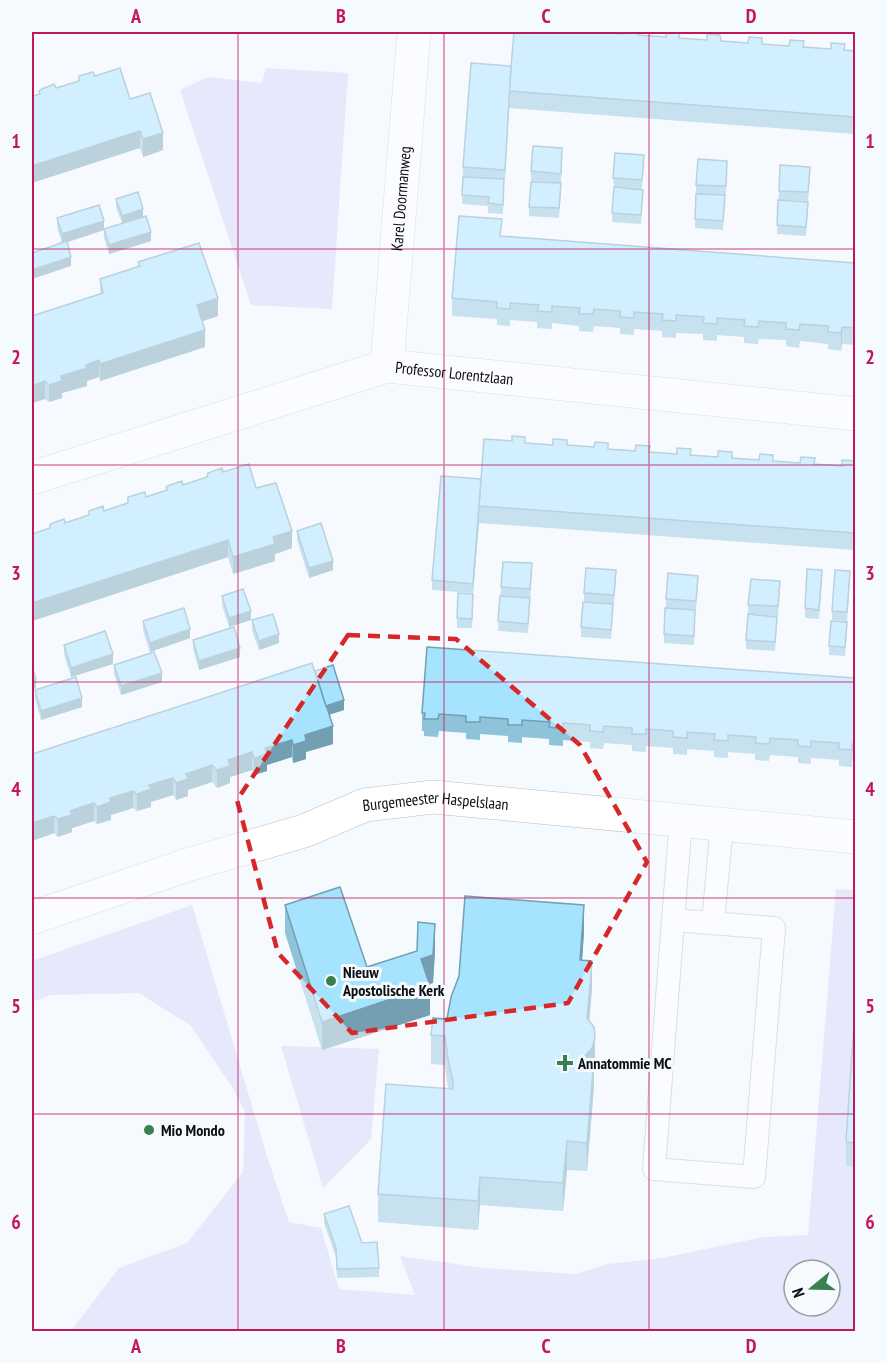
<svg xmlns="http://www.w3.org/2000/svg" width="887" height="1363" viewBox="0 0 887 1363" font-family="'PT Sans Narrow',sans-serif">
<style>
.green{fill:#d2d3f8;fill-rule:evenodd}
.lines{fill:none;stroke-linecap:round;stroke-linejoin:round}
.service-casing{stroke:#b9bfc4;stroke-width:24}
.minor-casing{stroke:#b9bfc4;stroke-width:34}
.service{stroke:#fff;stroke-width:22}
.minor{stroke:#fff;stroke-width:33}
.wall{fill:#8fc3da}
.shaded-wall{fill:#749fb2}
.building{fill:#a6e3fe;stroke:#749fb2;stroke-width:1.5}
.marked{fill:none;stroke:#d62828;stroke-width:4.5;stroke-dasharray:12 8;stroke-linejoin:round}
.grid{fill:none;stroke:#c2185b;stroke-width:1.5;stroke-opacity:0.55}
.poi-dot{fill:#36814f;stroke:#f5faff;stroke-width:2}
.labels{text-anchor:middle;stroke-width:6;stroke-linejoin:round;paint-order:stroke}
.street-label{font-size:16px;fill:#0c0e10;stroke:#f5faff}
.poi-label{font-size:16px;font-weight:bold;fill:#0c0e10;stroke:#f5faff;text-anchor:start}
.neatline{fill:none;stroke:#c2185b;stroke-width:2}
.grid-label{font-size:20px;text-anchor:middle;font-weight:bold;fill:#c2185b}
</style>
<rect width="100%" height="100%" fill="#f5faff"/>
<!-- green -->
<g class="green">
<path d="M266,68l82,5 -16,236 -81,-4 -71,-215 28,-13 54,6z"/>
<path d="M836,889l19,1v441h-784l48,-63 68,-25 56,-71 2,-60 -13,-25 -41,-61 -52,-33 -88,2 -19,7v-41l160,-56 75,251 22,66 32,6 18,61 76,6 -15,-39 84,12 91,6 33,-10 54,-6 102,-21 44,-2zM794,1270h36v36h-36z"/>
<path d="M281,1046l98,3 -8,90 -48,49z"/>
</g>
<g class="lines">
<defs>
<g id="service">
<path d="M673,920l101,8 -20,249 -100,-8z"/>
<path d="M673,920l8,-100"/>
<path d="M713,923l9,-99"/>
</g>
<g id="minor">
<path id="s1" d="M387,366l27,-334"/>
<path id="s2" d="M32,478l355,-112 469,48"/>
<path id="s3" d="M32,918l155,-53 117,-34 61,-26 68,-8 423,40"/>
</g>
</defs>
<!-- service casing -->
<use href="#service" class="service-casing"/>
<!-- minor casing -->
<use href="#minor" class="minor-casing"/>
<!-- service -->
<use href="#service" class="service"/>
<!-- minor -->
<use href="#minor" class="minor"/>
</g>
<!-- wall -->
<g class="wall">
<path d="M639,32v3l216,16v83l-346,-26v-2l-4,73 -41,-2 40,2 -1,35 -15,-1v-7l-26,-2 1,-37 48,-101 113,-32z"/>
<path d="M95,76l35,23 33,51 -20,7 -3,-9 -101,-54v-3l17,-3z"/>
<path d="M562,158l-1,25 -30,-2v-10z"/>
<path d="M727,161l-1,34h-12l11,10 -2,25 -28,-2 1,-43z"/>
<path d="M644,164l-2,25 -26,-1 27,11 -2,25 -29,-2 2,-35 -1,-9z"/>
<path d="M810,176l-2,25 -23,-1 23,11 -2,25 -29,-2 2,-43z"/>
<path d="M561,193l-2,25 -30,-2v-9z"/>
<path d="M116,199l27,17 8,25 -42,13 -5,-16v-8l-37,12 4,24 -9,-23 -5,-16v-9l47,11 18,-6 -6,-15z"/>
<path d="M502,236l353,27v82l-13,-1 -1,7 -13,-2v-5l-28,-3 -1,7 -13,-2v-6l-27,-1 -1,5 -14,-1v-6l-27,-2v6l-14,-1v-6l-27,-1v5l-14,-1v-6l-28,-2v6l-14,-1v-6l-26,-2 -1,6 -14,-1v-5l-27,-3v6l-15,-1v-6l-27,-2v6l-13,-1v-6l-45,-3v-18z"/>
<path d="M138,262l80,54 -16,5 3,26 -105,34 -1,-4 -12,4v5l-25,7v5l-13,4 -4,-3 -13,4 68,-109v-15l38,-12z"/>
<path d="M525,443l317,23 13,-5v89l-376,-27 -6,70 -41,-3v-10l49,-101z"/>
<path d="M223,472l33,16 36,60 -17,6v7l-42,13 -5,-17 -196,64v-87l134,-44v-3l17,-2z"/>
<path d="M297,531l36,39 -24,8 -12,-38z"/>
<path d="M532,573l-4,60 -30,-2 3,-44z"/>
<path d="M616,579l-2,25 -30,-2v-9z"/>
<path d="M822,580l-3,39 -14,-1v-10z"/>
<path d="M850,580l-3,41 -15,-1v-9z"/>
<path d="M698,585l-2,25 -30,-2v-9z"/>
<path d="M780,591l-2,25 -30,-2v-9z"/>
<path d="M222,596l29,24 -22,7 -7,-22z"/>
<path d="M473,603l-1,25h-15v-10z"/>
<path d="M613,613l-2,26 -30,-2v-10z"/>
<path d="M695,619l-1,26 -30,-2v-9z"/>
<path d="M252,620l27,23 -20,7 -7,-20z"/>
<path d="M143,621l47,17 -40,14 -7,-22z"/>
<path d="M777,626l-2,25 -29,-2v-9z"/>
<path d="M847,631l-2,25 -16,-1v-9z"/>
<path d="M193,640l47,17 -41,13 -6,-21z"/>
<path d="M64,645l49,19 -42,13 -7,-23z"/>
<path d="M114,665l48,17 -41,13 -7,-21z"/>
<path d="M315,671l29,39 -15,5 4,29 -27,8v7l-13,4 -1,-6 -25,8v6l-13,4 -2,-5 -22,7v6l-13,5 -5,-6 -24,8v6l-12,4 -3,-5 -22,7v5l-14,4 -4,-3 -22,7v5l-14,4 -3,-3 -22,7v4l-14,5 -4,-4 -22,8v4v-91z"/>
<path d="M855,678v84l-3,-1v6l-13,-1v-6l-28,-2v6l-13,-1v-6l-28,-2 -1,6 -14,-1v-6l-27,-2v6l-14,-1v-6l-27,-2v6l-14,-1v-6l-27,-2v6l-14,-1v-6l-28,-2 -1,6 -13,-1v-6l-27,-2v6l-14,-1v-6l-27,-2v6l-14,-1v-6l-28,-2v6l-14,-1v-6l-27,-2 -1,6 -14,-1v-5h-2v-18z"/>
<path d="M35,690l47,17 -41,13 -6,-21z"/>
<path d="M285,905l82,62 68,-15 -2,31 -4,1 1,31 -108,35 -37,-117z"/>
<path d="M584,933l-2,27 10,29 -3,32 6,45 -1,5v15l-7,85 -20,-1 -4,41 -83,-6 -2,25 -100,-8v-28l70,-105 -3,-24 -14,-1v-29l16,-16z"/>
<path d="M855,1009v158l-9,-1v-24z"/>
<path d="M324,1214l38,29 17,25v9l-42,1 -1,-21 -12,-34z"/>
</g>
<!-- shaded-wall -->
<g class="shaded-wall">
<path d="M509,97v9l-4,73v-9z"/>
<path d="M140,131v17l-108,35v-17z"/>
<path d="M163,133v17l-20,7v-18z"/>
<path d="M143,209v9l-21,7v-9z"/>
<path d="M104,221v9l-42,14v-10z"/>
<path d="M151,232v9l-42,13v-9z"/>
<path d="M71,257v9l-39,13v-9z"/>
<path d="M218,298v18l-21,7v-18z"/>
<path d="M842,327v17l-1,7v-18z"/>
<path d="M205,330v17l-105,34v-17z"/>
<path d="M99,360v17l-12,4v5l-25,7v5l-13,4v-17l12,-9 25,-11z"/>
<path d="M45,381v18l-13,4v-17z"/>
<path d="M479,517v6l-6,70v-9z"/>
<path d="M292,531v17l-17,6v7l-42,13v-17l40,-20z"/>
<path d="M228,540v17l-196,64v-18z"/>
<path d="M333,561v9l-24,8v-10z"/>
<path d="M251,611v9l-22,7v-9z"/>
<path d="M190,629v9l-40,14v-9z"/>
<path d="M279,634v9l-20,7v-9z"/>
<path d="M240,648v9l-41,13v-9z"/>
<path d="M113,654v10l-42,13v-9z"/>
<path d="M162,673v9l-41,13v-9z"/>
<path d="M36,679v9l-4,2v-10z"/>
<path d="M82,698v9l-41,13v-9z"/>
<path d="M344,700v10l-20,6v-9z"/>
<path d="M333,726v18l-27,8v7l-13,4v-18l12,-10z"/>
<path d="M292,740v17l-25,8v6l-13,4v-17l11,-10z"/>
<path d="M252,752v18l-22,7v6l-13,5v-18l11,-10z"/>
<path d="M212,765v17l-24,8v6l-12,4v-17l10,-9z"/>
<path d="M173,778v17l-22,7v5l-14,4v-17l12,-9z"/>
<path d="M133,791v17l-22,7v5l-14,4v-17l13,-9z"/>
<path d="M94,803v18l-22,7v4l-14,5v-18l12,-8z"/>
<path d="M54,816v17l-22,8v4v-22z"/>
<path d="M584,905v28l-4,55v-28z"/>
<path d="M435,924v28l-2,31 -12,4v-28z"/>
<path d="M592,961v28l-5,58v-29z"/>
<path d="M430,986v29l-108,35v-28z"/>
<path d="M595,1038v28l-1,5v15l-7,85 -3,-114z"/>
<path d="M567,1141v29l-4,41v-28z"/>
<path d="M480,1177v28l-2,25v-29z"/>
</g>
<!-- building -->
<g class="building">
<path d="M514,32h83l27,2v-2h14v3l28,2v-5h14l-1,6 28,2v-6l13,1 1,6 27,2 1,-6 13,1v6l27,2 1,-6 14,1 -1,6 28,2v-6l14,1 -1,6 11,1v66l-346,-26z"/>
<path d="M471,63l40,3 -6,104 -42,-3z"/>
<path d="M120,68l10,31 20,-6 13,40 -20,6 -3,-8 -108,35v-70l8,-2 -1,-3 3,-2 12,-5 2,4 23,-7v-5l14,-4 2,4z"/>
<path d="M533,146l29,2 -1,26 -30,-3z"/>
<path d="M615,153l29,2 -2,25 -29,-2z"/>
<path d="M698,159l29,2 -1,25 -30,-1z"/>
<path d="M780,165l30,2 -2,25 -29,-1z"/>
<path d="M463,177l41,2 -1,26 -15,-2 1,-6 -27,-2z"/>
<path d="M531,182l30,1 -2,25 -30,-1z"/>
<path d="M614,187l29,3 -2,25 -29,-2z"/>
<path d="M138,192l5,17 -21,7 -6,-17z"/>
<path d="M696,194l29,1 -2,26 -28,-2z"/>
<path d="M778,200l30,2 -2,25 -29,-2z"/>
<path d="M99,205l5,16 -42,13 -5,-16z"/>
<path d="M146,216l5,16 -42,13 -5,-16z"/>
<path d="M459,216l43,3 -2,17 355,27v65l-13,-1 -1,6 -13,-1v-6l-28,-2 -1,6 -13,-1v-6l-27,-2 -1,6 -14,-1 1,-6 -28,-2v6l-14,-1 1,-6 -28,-2v6l-14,-1 1,-6 -29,-2v6l-14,-1v-6l-26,-2 -1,5h-14l1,-6 -28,-2v6l-15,-1 2,-6 -29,-2v6l-13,-1v-6l-45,-4z"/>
<path d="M67,241l4,16 -39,13v-17z"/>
<path d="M199,243l19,55 -21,7 8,25 -105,34 -1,-4 -13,5 1,3 -26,8 1,5 -13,4 -4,-4 -13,5v-70l71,-23 -3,-14 40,-13 -2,-4z"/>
<path d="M512,436l13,1v6l28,2v-6l14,1v5l27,2 1,-5 13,1v6l27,2 1,-6 14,1 -1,6 28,2v-6l14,1 -1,6 28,2v-6l14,1v6l27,2 1,-6 13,1v6l27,2 1,-6 14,1 -1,6 28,2v-6l13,1v72l-376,-27 5,-67 28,2z"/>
<path d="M249,464l7,24 20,-5 16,48 -19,6 2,7 -42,13 -5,-17 -196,63v-69l18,-6v-4l14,-5 1,4 24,-8v-4l14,-5 1,5 24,-8v-6l17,-5 1,5 21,-7 -1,-3 4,-2 12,-4 1,4 24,-8 1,-4 14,-5 1,4z"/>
<path d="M441,476l40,3 -8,105 -41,-4z"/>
<path d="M321,523l12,38 -24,7 -12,-37z"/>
<path d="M503,562l29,1 -2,26 -29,-2z"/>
<path d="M586,568l30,2 -2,25 -30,-2z"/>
<path d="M807,569l15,1 -3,40 -14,-2z"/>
<path d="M835,570l15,1 -3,41 -15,-1z"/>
<path d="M668,573l30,3 -2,25 -30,-2z"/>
<path d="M751,579l29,2 -2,25 -30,-1z"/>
<path d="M243,589l8,22 -22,7 -7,-22z"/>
<path d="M458,593l15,1 -1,25 -15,-1z"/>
<path d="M500,596l30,2 -2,26 -30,-3z"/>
<path d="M583,602l30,2 -2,26 -30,-3z"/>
<path d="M184,608l6,21 -40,14 -7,-22z"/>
<path d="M665,608l30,2 -1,26 -30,-2z"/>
<path d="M273,614l6,20 -20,7 -7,-21z"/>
<path d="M748,614l29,3 -2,25 -29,-2z"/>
<path d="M831,621l16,1 -2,25 -16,-1z"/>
<path d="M234,627l6,21 -41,13 -6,-21z"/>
<path d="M105,631l8,23 -42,14 -7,-23z"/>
<path d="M427,647l428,31v66h-3v6l-13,-1v-6l-28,-2v6l-13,-1v-6l-28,-2 -1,6 -14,-1 1,-6 -28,-2v6l-14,-1 1,-6 -28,-2v6l-14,-1v-6l-27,-2v5h-14v-6l-28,-2 -1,6 -13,-1v-6l-27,-2v6l-14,-2 1,-5 -28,-2v5h-14v-6l-28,-2v5h-14v-6l-27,-2 -1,5h-14l1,-6h-3z"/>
<path d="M154,652l8,21 -41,13 -7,-21z"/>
<path d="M312,663l21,63 -28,9 1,6 -13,4 -1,-5 -27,8 2,6 -13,4 -2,-6 -24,8 2,6 -13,4 -5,-5 -26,9 2,5 -12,4 -3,-5 -24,7 2,4 -14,5 -4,-3 -23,7 1,4 -14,5 -3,-4 -24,8 2,4 -14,4 -4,-3 -22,7v-69z"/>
<path d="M333,665l11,35 -18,6 -11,-35z"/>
<path d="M32,666l4,13 -4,1z"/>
<path d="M76,677l6,21 -41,13 -6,-21z"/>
<path d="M340,887l27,80 50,-16 1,-29 17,2 -2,31 -12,4 9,27 -108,36 -37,-117z"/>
<path d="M465,896l119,9 -4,55 12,1 -5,57 7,9 1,11 -3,10 -8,9 10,1 -7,85 -20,-2 -4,42 -83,-6 -2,24 -100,-7 8,-110 67,5v-8l-5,-22 -3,-23 -14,-1 2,-17 14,1 4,-22 8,-21z"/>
<path d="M855,1009v134l-9,-1z"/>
<path d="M349,1206l13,37 15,-1 2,26 -42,1 -1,-21 -12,-34z"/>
</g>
<!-- marked area -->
<path d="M0 0H887V1363H0ZM348,635l108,4 124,106 67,117 -79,141 -216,30 -74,-80 -41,-153z" fill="#f5faff" fill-opacity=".55" fill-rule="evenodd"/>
<path class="marked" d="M348,635l108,4 124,106 67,117 -79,141 -216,30 -74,-80 -41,-153z"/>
<!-- grid -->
<path class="grid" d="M238,32v1300M444,32v1300M649,32v1300M32,249h824M32,465h824M32,682h824M32,898h824M32,1114h824"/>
<!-- markers -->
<g class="poi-dot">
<circle cx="331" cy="981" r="6"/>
<path d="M562 1054h6v6h6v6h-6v6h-6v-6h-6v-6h6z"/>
<circle cx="149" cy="1130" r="6"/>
</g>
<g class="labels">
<!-- street labels -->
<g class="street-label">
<text dy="6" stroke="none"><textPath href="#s1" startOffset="168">Karel Doormanweg</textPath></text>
<text dy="6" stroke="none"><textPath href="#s2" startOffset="440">Professor Lorentzlaan</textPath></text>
<text dy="6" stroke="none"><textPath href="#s3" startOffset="423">Burgemeester Haspelslaan</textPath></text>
</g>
<!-- poi labels -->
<g class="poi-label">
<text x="343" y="978">Nieuw<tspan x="343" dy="18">Apostolische Kerk</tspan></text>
<text x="578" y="1069">Annatommie MC</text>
<text x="161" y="1136">Mio Mondo</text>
</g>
</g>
<!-- border -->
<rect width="887" height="1363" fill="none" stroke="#f5faff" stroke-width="66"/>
<!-- north arrow -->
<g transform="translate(812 1288) rotate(251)"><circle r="28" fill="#f5faff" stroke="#989c9f" stroke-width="1.5"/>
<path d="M0-4.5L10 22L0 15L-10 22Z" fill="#36814f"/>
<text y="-9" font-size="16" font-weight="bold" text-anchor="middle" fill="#0c0e10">N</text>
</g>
<rect x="33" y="33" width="821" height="1297" class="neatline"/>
<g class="grid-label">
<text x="136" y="23">A</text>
<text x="341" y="23">B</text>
<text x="546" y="23">C</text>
<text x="751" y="23">D</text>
<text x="16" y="148">1</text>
<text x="870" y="148">1</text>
<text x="16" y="364">2</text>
<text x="870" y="364">2</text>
<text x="16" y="580">3</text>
<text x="870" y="580">3</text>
<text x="16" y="796">4</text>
<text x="870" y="796">4</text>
<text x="16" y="1013">5</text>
<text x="870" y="1013">5</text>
<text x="16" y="1229">6</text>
<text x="870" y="1229">6</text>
<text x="136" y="1353">A</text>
<text x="341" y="1353">B</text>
<text x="546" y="1353">C</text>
<text x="751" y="1353">D</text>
</g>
</svg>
